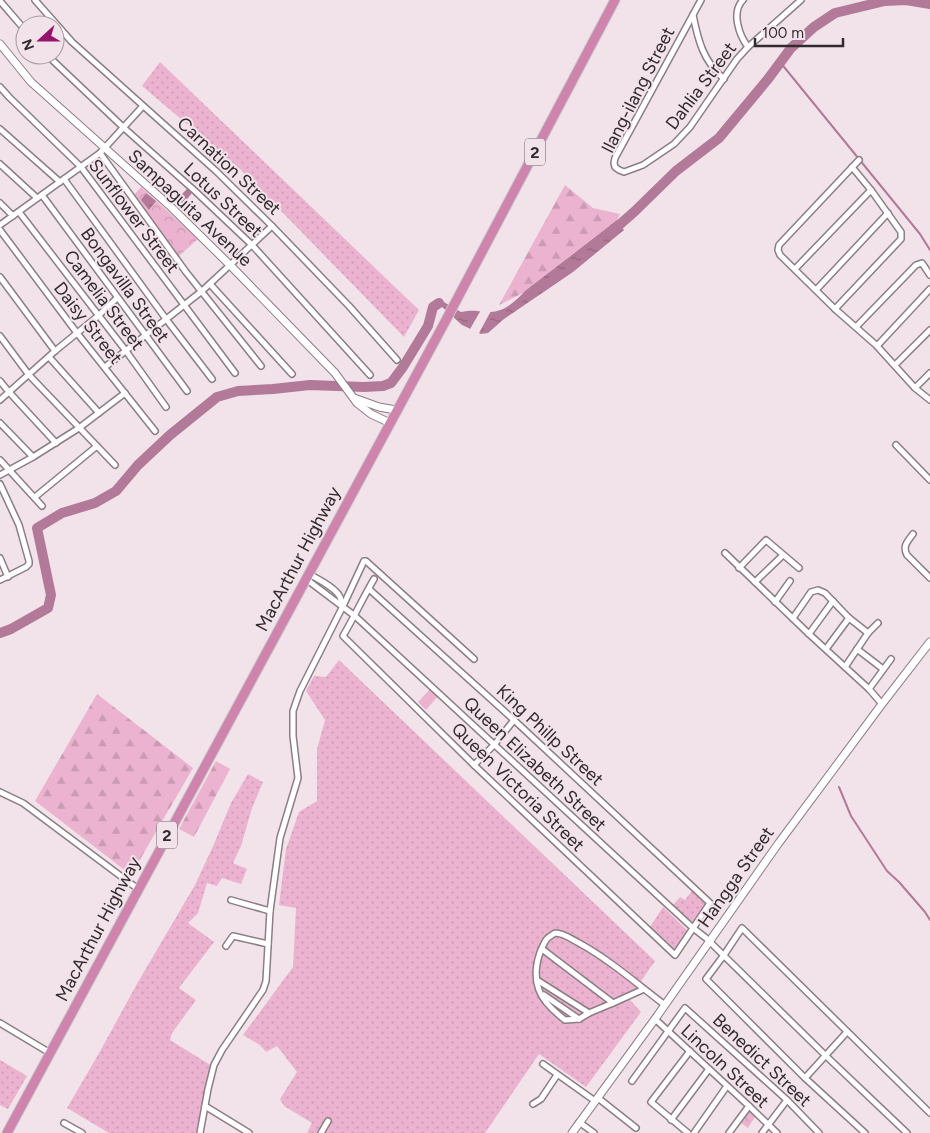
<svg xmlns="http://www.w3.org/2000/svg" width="930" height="1133" viewBox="0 0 930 1133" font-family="Figtree,sans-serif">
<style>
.grass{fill:url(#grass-dots)}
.forest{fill:url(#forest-firs)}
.park{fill:url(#park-crowns)}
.pitch{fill:#ecb3d0}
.water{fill:url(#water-ripples)}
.pier{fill:#f2e3ea}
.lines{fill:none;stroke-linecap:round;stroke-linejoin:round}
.stream{stroke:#b37998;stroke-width:2}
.river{stroke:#b37998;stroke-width:10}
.street-casing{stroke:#8b7e85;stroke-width:8}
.secondary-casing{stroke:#8b7e85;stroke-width:9}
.highway-casing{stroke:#c9c8c9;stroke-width:11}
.street{stroke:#fff;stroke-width:5}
.secondary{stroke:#fff;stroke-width:7}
.highway{stroke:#cf84ad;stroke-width:9}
.labels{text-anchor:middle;stroke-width:4;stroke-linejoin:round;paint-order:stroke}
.shield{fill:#f2e3ea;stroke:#6b6266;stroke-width:1}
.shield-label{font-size:16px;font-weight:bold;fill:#312b2e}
.street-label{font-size:18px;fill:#312b2e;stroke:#f2e3ea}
</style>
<defs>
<pattern id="grass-dots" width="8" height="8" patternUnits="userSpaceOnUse" patternTransform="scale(1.25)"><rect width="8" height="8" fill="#ecb3d0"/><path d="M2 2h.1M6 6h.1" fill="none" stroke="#cb9ab3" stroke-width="1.8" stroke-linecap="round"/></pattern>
<pattern id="forest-firs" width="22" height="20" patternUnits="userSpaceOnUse" patternTransform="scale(1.25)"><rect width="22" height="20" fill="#ecb3d0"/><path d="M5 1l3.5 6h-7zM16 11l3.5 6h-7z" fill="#cb9ab3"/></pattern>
<pattern id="park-crowns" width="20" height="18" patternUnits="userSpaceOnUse" patternTransform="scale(1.25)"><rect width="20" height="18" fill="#ecb3d0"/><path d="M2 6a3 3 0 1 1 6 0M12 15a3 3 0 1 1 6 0" fill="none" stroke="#cb9ab3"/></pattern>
<pattern id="water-ripples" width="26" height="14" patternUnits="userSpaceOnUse" patternTransform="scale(1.25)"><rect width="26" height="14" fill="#b37998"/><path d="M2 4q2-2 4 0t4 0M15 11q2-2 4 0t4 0" fill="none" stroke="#92637c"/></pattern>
</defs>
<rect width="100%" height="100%" fill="#f2e3ea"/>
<!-- grass -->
<g class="grass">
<path d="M160,62l259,248 -15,27 -164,-168 -98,-83z"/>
<path d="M339,660l316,301 -26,38 12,13 -55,75 -47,-33 -54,79h-178l5,-10 -28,-17 -4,-7 17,-27 -20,-26 -11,6 -6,-7 -17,-10 50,-68 3,-59 -17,-3 7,-56 13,-37 18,-11v-52l8,-29 -19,-29 8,-15 12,1z"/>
<path d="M248,774l15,8 -11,26 -11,38 -8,17 14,6 -6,15 -19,-6 -5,8 -10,-3 -9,30 -10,10 26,19 -35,46 17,12 -24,33 -2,7 42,26 -14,67h-89l-42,-25 31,-53 40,-73 57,-97 19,-41 17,-41z"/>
<path d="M692,891l14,14 -12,18 -21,-18 7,-8 5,3z"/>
<path d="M663,907l26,25 -14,17 -25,-22z"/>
<path d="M0,1060l27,16 -19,33 -8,-4z"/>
</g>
<!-- forest -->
<g class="forest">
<path d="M565,185l28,23 27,6 -3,6 -42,32 -52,41 -24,12z"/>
<path d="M97,694l96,74 -62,107 -96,-74z"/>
<path d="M216,761l14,8 -36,68 -15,-8z"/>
</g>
<!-- park -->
<g class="park">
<path d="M141,187l57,52 -19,17 -45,-61z"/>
<path d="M748,1110l7,7 -7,11 -8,-6z"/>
</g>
<!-- pitch -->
<path class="pitch" d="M431,688l8,7 -13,15 -8,-8z"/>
<!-- water -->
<g class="water">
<path d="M187,189l5,4 -9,11 -6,-5z"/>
<path d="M146,193l10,8 -7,9 -8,-10z"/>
<path d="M617,220l7,10 -51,42 -69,47 -16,14 -7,1 -19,-9 -21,-19 -5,1 -3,5 -4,-3c3,-5 7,-9 13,-8l19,11c14,-3 17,0 29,0 14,0 26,-11 35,-21z"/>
</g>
<!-- pier -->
<path class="pier" d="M482,308l10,1 -14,26 -9,-4z"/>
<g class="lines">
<!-- stream -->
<g class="stream">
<path d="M780,62l140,172 10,16"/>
<path d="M839,787l12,29 36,55 12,11 26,30 5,8"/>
</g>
<!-- river -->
<g class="river">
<path d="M610,233l24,-21 42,-41 43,-33 49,-59 23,-31 23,-21 21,-14 50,-12 21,-1 24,4"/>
<path d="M0,633l11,-4 37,-21 3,-13 -14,-67 25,-15 33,-10 21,-12 22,-26 32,-30 47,-38 21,-6 35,-2 37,-4 54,2 19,-1 8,-3 12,-16 25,-41 5,-19 6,-4"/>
</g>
<defs>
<g id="street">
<path d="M35,0l37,42 144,129 56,55 77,80 48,54"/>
<path d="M701,0l-86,158 -1,5 1,4 4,3 5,2 19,-7 31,-21 16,-17 47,-68 11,-12 53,-47"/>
<path d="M743,0c-12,12 -4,35 5,47"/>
<path d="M0,1l25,29"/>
<path d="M693,15c5,25 10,46 31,64"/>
<path d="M47,55l77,73 71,63 57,54 118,130"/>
<path d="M0,87l9,10 72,70 154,206"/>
<path d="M0,129l60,53"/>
<path d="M100,153l86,119 75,94"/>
<path d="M859,160l-80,85 -1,5 2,5 55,54 41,36 39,43 15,12"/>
<path d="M0,164l37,34"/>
<path d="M64,179l102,140 46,60"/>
<path d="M42,195l145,196"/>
<path d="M0,203l13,13"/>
<path d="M19,212l107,139 40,56"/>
<path d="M0,225l100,-72 43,-47"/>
<path d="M0,230l77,103 78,98"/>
<path d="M795,269l76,-79"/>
<path d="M0,277l55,74"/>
<path d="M210,284l82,90"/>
<path d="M816,290l72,-77"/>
<path d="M835,309l66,-70v-7l-30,-42 -19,-23"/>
<path d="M856,327l60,-62 6,-2 8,12"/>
<path d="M0,336l29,39 86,90"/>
<path d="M877,346l53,-57"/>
<path d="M49,357l50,56"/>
<path d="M895,365l35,-35"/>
<path d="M105,367l97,-76 70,-65"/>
<path d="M0,381l9,11 47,51"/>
<path d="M915,388l15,-15"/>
<path d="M0,400l55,-49 43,-35 19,-18"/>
<path d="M0,423l33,34"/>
<path d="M896,445l34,35"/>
<path d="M0,460l42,46"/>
<path d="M0,475l33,-18 46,-29 46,-35"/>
<path d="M0,484l19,41 10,36v3l-3,3 -26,13"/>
<path d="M35,497l62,-51"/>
<path d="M913,534c-5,7 -11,12 -6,21l23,23"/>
<path d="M725,553l84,81 60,55 13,15"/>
<path d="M0,558l8,19"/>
<path d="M739,568l27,-28 33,28"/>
<path d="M309,574c9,5 27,14 31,23 1,3 2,6 3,9"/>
<path d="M306,579l49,37 338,312 13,10 119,117 82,78"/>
<path d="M755,582l28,-27"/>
<path d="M369,589l145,131 196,183 -35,52 -201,-190 -131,-129c11,-19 20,-38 31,-57"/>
<path d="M775,602l15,-21"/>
<path d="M793,618l18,-26 7,-2 7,3 24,25 19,15"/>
<path d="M809,634l24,-33"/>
<path d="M826,649l23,-31"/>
<path d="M857,649l26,20"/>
<path d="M845,667l23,-34 10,-10"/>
<path d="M869,689l22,-30"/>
<path d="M474,765l20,-20 20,-25"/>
<path d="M0,792l23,11 115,86"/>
<path d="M231,900l39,11"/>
<path d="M226,946l7,-10 35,8"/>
<path d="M542,949l71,54"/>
<path d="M537,980l52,33"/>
<path d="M644,989l-31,14 -24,10 -10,6 -14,1c-9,-7 -22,-18 -26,-30 -6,-16 -2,-35 7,-50 2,-3 6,-5 9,-7 9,0 16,6 24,10 31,17 58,41 86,62"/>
<path d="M544,995l35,24"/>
<path d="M655,1019l94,87 28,27"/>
<path d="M0,1023l50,30"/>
<path d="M543,1064l52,37"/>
<path d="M805,1078l42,-46"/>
<path d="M632,1081l53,-73 102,92 32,33"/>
<path d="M598,1098l38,30"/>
<path d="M533,1104l8,-5 16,-24"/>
<path d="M205,1106l44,27"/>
<path d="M671,1120l38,-51"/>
<path d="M579,1122l15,11"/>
<path d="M64,1123l18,10"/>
<path d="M200,1133l8,-44 6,-24 8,-15 41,-60 3,-9 4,-70 10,-73 18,-60 -5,-42v-25l7,-20 43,-85 21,-45h2l108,98"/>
<path d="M321,1133l7,-12"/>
<path d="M688,1133l-37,-31 39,-51"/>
<path d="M694,1133l33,-47"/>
<path d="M729,1133l20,-27"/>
<path d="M762,1133l25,-33"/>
<path d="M865,1133l-60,-55 -99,-99 18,-24 18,-27 188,185"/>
</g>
<g id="secondary">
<path d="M0,44l31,38 140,125 60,59 104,107 22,30 14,11 19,9"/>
<path d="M354,398l25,9 17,3"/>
<path d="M572,1133l83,-114 123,-175 104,-140 48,-62"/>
</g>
<path id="highway" d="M7,1133l439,-813 169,-320"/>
</defs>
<!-- street casing -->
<use href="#street" class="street-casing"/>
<!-- secondary casing -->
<use href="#secondary" class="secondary-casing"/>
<!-- highway casing -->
<use href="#highway" class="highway-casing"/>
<!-- street -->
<use href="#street" class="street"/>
<!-- secondary -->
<use href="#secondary" class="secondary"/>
<!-- highway -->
<use href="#highway" class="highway"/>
</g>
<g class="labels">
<!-- shield labels -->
<g class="shield">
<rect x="525" y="138.5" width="20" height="27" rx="4"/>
<rect x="157" y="821.5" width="20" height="27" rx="4"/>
</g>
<g class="shield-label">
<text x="535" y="158">2</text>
<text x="167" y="841">2</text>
</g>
<!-- street labels -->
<g class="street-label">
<text transform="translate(701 86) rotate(-53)" y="6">Dahlia Street</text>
<text transform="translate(638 90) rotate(-63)" y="6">Ilang-ilang Street</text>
<text transform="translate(229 166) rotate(43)" y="6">Carnation Street</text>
<text transform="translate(223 200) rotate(43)" y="6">Lotus Street</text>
<text transform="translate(190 208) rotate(43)" y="6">Sampaguita Avenue</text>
<text transform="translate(134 216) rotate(53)" y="6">Sunflower Street</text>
<text transform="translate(125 285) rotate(54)" y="6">Bongavilla Street</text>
<text transform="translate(104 300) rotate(53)" y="6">Camelia Street</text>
<text transform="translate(88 323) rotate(52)" y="6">Daisy Street</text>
<text transform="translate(298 559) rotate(-62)" y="6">MacArthur Highway</text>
<text transform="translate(550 735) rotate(43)" y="6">King Phillp Street</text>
<text transform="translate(535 764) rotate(43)" y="6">Queen Elizabeth Street</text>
<text transform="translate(518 787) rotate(44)" y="6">Queen Victoria Street</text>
<text transform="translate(736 877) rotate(-55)" y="6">Hangga Street</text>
<text transform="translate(98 929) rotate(-62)" y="6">MacArthur Highway</text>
<text transform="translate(762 1060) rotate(43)" y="6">Benedict Street</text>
<text transform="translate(725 1066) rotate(43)" y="6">Lincoln Street</text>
</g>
</g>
<!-- north arrow -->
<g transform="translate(40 40) rotate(249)"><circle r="24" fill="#f2e3ea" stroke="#a5999f"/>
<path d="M0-4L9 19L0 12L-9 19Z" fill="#96146b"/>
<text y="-8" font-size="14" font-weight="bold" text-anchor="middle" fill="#312b2e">N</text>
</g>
<!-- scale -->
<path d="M755 38v8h88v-8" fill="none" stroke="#312b2e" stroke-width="2.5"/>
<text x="762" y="38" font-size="15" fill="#312b2e" stroke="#f2e3ea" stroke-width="4" paint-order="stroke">100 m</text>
</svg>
